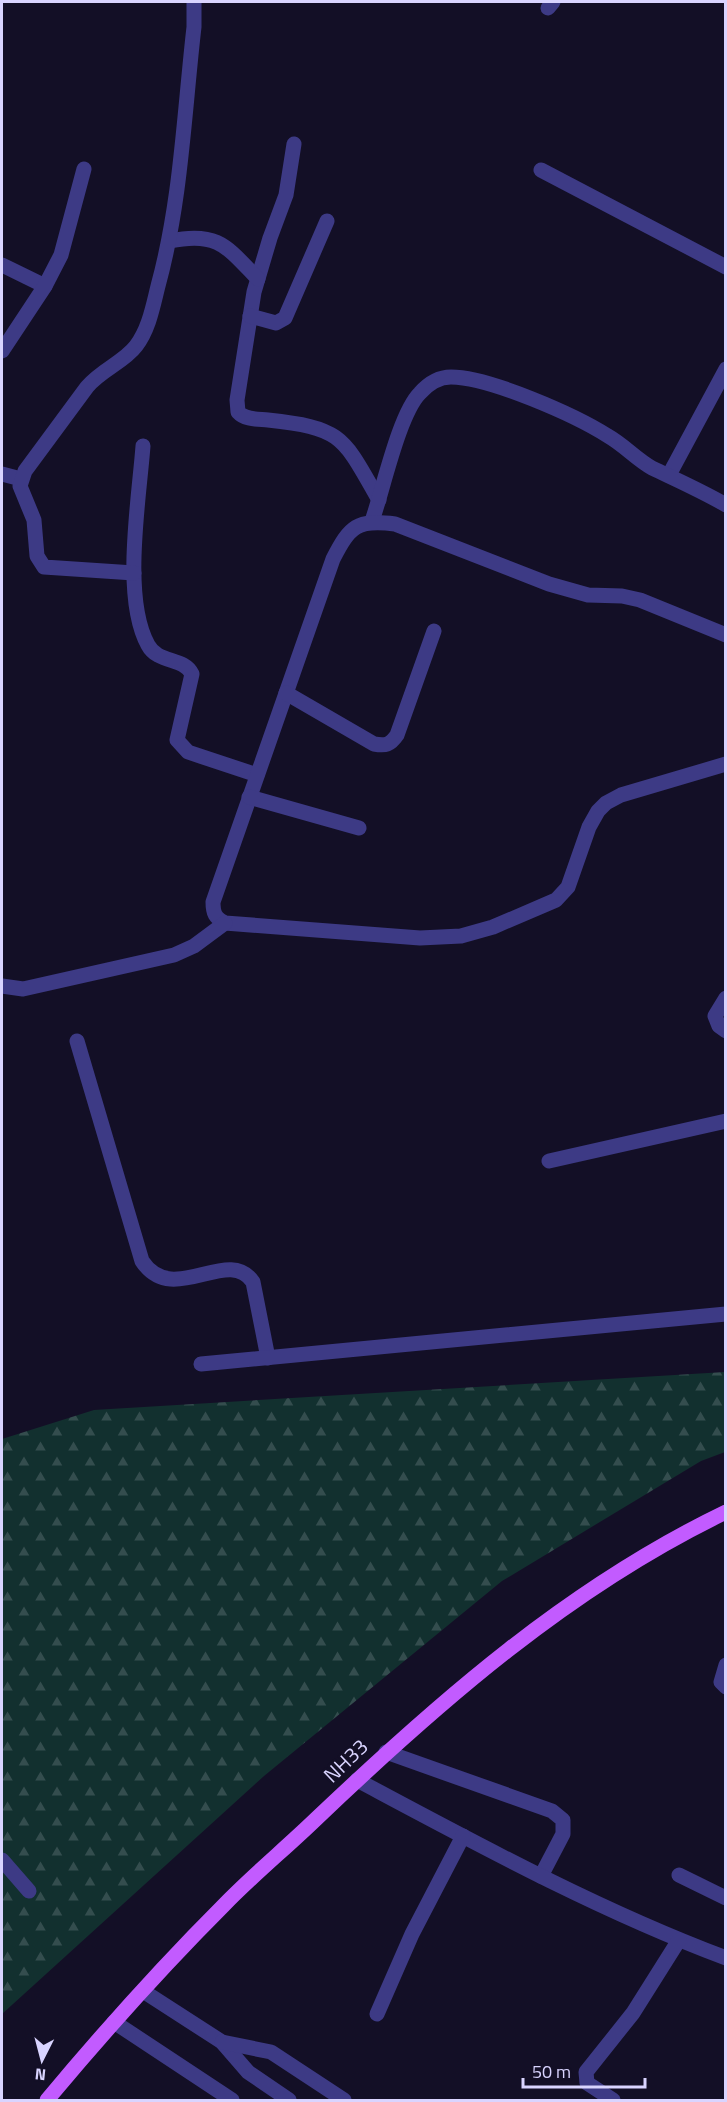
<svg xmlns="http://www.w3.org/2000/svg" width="727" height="2102" viewBox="0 0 727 2102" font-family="'Titillium Web',sans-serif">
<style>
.forest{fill:url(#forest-firs)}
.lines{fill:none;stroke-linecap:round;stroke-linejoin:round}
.minor{stroke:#3d3a85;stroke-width:15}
.major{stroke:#c25bff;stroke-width:15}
.labels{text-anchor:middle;stroke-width:5;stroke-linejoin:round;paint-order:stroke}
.street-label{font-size:21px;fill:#d9d4ff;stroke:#130f26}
</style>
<defs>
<pattern id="forest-firs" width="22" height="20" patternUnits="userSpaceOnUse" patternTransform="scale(1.5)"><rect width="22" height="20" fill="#12302f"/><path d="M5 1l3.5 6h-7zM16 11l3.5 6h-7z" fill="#344d4e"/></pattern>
</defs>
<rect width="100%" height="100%" fill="#130f26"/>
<!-- forest -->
<path class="forest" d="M725,1372v80l-24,9 -199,120 -238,195 -262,238v-575l92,-29z"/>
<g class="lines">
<!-- minor -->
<g class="minor">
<path d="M548,8l5,-6"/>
<path d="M294,144l-8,51 -16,43 -16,54 -17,108 1,12c7,8 20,7 30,8 75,8 75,17 111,80"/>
<path d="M541,170l185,97"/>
<path d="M170,241c48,-10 57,6 88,38"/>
<path d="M2,265l43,21"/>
<path d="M250,316l26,7 9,-5 42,-97"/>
<path d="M2,351l43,-65 16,-31 23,-86"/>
<path d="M143,446c-4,54 -21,152 5,199 10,19 36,12 44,29l-15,66 11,12 69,23"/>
<path d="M2,474l19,5"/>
<path d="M669,475l57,-106"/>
<path d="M372,521c11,-31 27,-107 48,-128 8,-9 18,-16 31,-16 38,0 124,38 157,59 16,9 28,23 44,32 25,12 50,23 74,37"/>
<path d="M134,573l-90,-6 -7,-11 -3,-36 -14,-34 5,-15 62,-84c14,-17 37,-25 49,-41 13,-17 17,-40 22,-60 23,-84 26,-172 36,-259v-25"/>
<path d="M726,635l-86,-35 -18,-4 -34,-1 -39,-11 -154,-60c-38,-5 -45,2 -62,35l-120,343c0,11 2,16 12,21l195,15 41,-2 32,-9 63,-27 12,-13 21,-60 9,-16 8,-8 15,-8 105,-31"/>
<path d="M286,693l88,51c12,2 16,1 23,-9l37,-104"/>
<path d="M249,797l110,31"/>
<path d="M2,986l21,3 151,-34 20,-9 31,-23"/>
<path d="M726,998l-11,18 4,10 7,5"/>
<path d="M77,1041l65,220c31,47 86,-16 111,21l15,76"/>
<path d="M549,1161l177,-40"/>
<path d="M201,1364l525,-50"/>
<path d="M726,1665l-5,17 5,5"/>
<path d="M386,1752l166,59 11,9v14l-22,42"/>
<path d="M357,1780c120,64 241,130 369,178"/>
<path d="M2,1860l27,31"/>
<path d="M679,1875l47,23"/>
<path d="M143,1991l79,51 26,30 41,28"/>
<path d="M377,2014l35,-80 51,-98"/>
<path d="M114,2022l118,78"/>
<path d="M222,2042l49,10 73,48"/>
<path d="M613,2100l-26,-17 -1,-11 47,-59 46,-73"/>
</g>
<!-- major -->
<path class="major" d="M47,2100c56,-67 115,-133 177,-195 29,-30 62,-57 92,-86 124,-118 254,-232 410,-307"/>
</g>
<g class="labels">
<!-- street labels -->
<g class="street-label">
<text transform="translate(346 1761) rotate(-44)" y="7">NH33</text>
</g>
</g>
<!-- border -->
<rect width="727" height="2102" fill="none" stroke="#d9d4ff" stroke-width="6"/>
<!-- north arrow -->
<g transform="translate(42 2060) rotate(186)" stroke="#130f26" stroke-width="4.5" paint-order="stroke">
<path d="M0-4.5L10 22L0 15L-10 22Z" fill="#d9d4ff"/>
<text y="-9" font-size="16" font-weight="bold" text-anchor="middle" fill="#d9d4ff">N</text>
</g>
<!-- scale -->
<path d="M523 2078v9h122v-9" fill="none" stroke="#d9d4ff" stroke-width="3"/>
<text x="532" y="2078" font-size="18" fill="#d9d4ff" stroke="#130f26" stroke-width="4.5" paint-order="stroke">50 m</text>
</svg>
